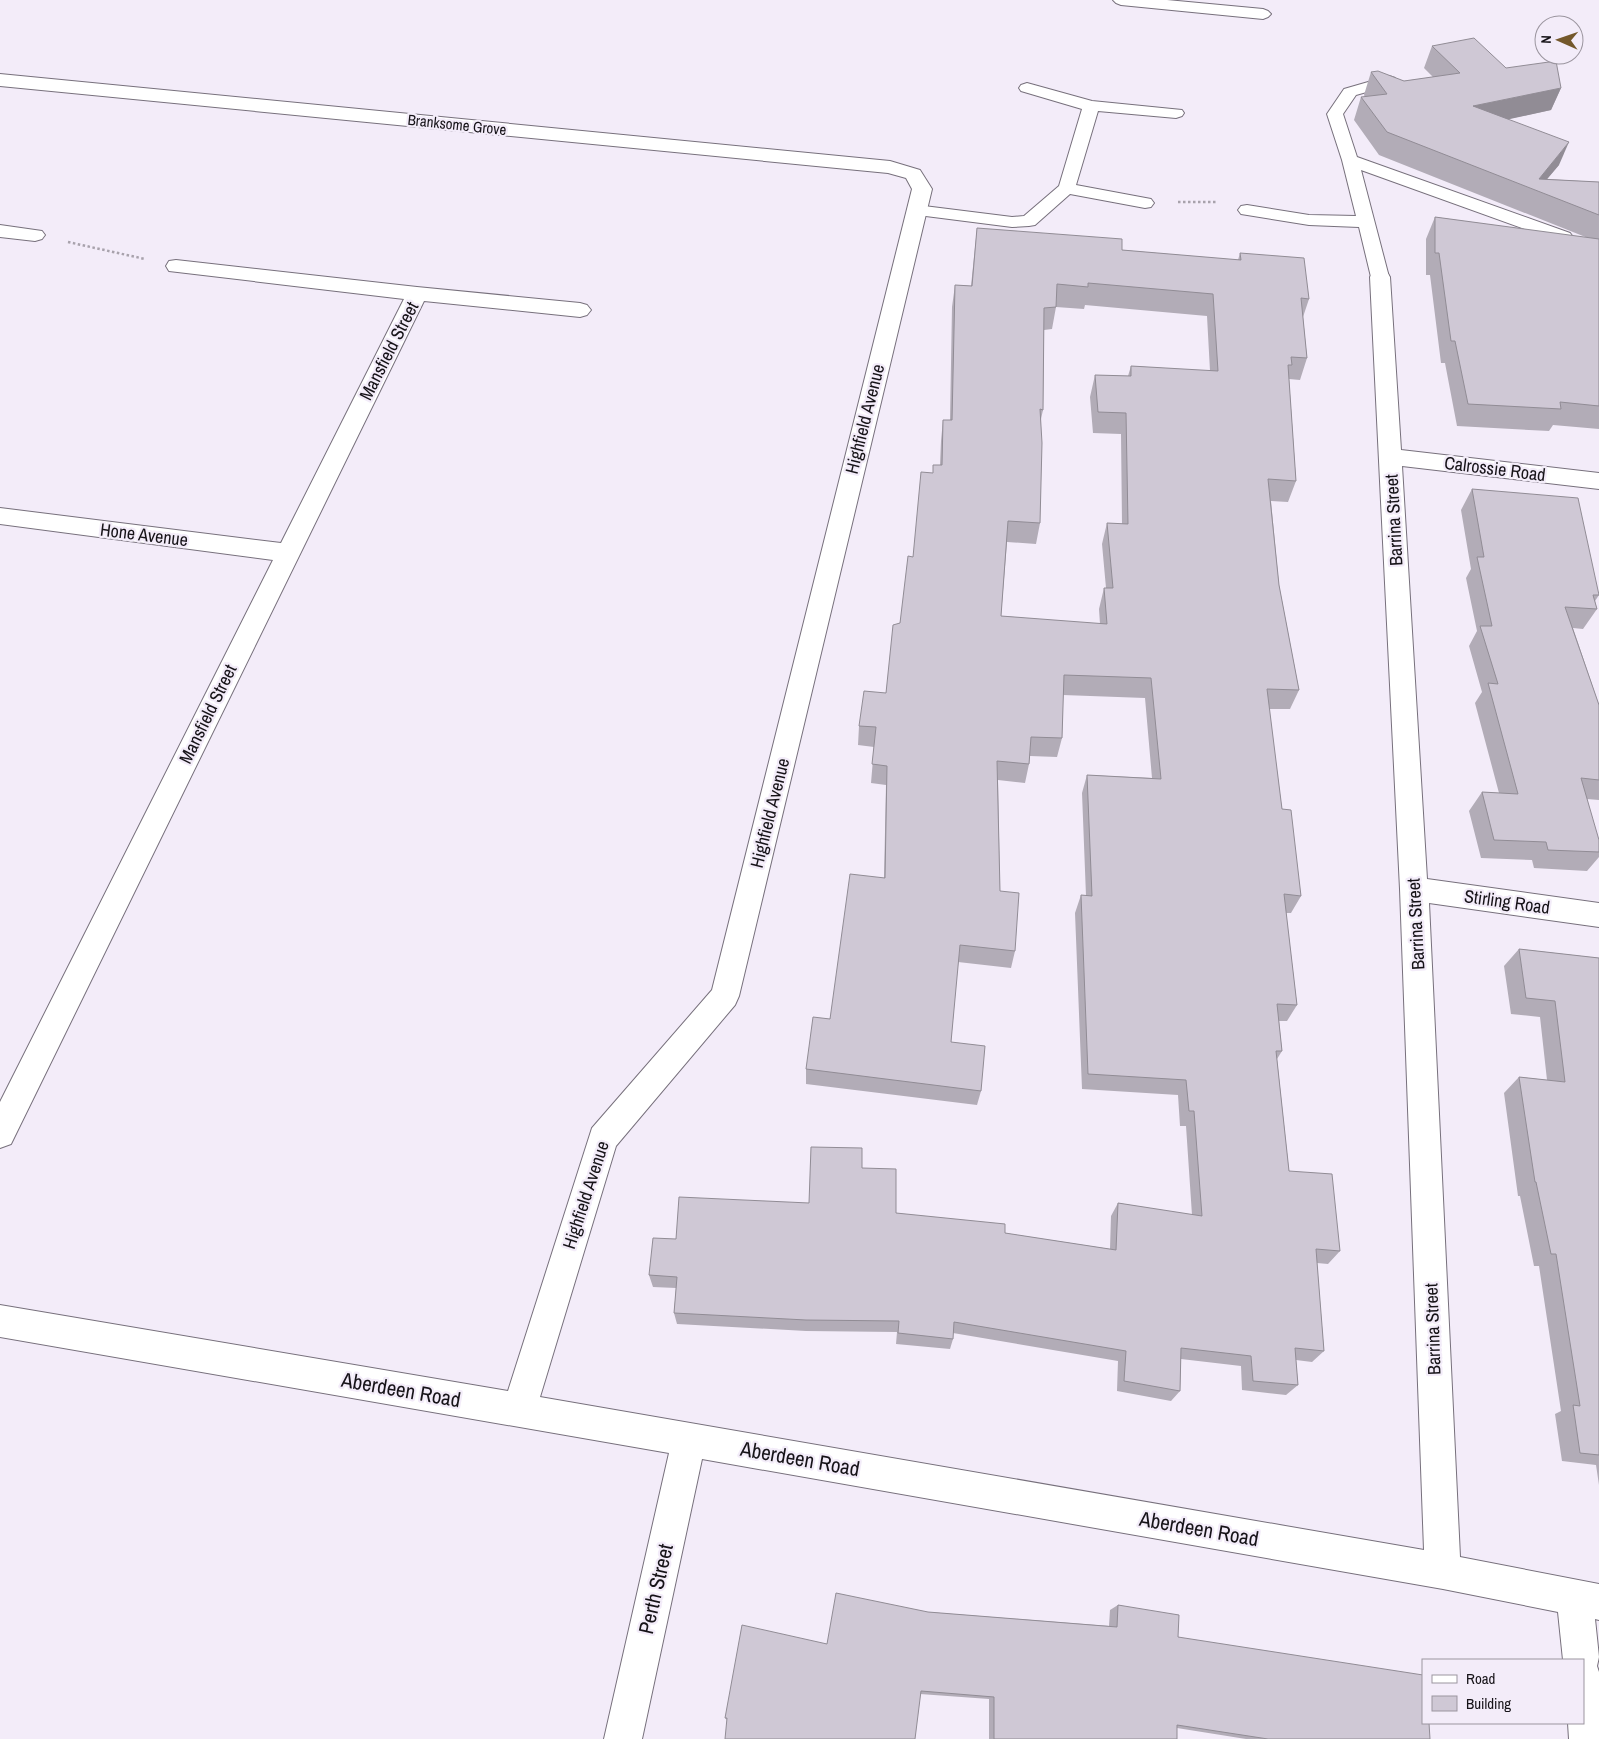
<svg xmlns="http://www.w3.org/2000/svg" width="1599" height="1739" viewBox="0 0 1599 1739" font-family="'Archivo Narrow',sans-serif">
<style>
.lines{fill:none;stroke-linecap:round;stroke-linejoin:round}
.lane-casing{stroke:#77707c;stroke-width:2}
.street-casing{stroke:#77707c;stroke-width:2}
.path{stroke:#a8a2ac;stroke-width:2.5;stroke-dasharray:2.5 2.5;stroke-linecap:butt}
.lane{fill:#fff;fill-rule:evenodd}
.street{fill:#fff;fill-rule:evenodd}
.wall{fill:#b2acb7;fill-rule:evenodd}
.shaded-wall{fill:#918c95}
.building{fill:#cfc8d5;stroke:#918c95;fill-rule:evenodd}
.labels{text-anchor:middle;stroke-width:4.5;stroke-linejoin:round;paint-order:stroke}
.far-street-label{font-size:15px;fill:#161318;stroke:#f3ecf9}
.street-label{font-size:18px;fill:#161318;stroke:#f3ecf9}
.near-street-label{font-size:21px;fill:#161318;stroke:#f3ecf9}
</style>
<rect width="100%" height="100%" fill="#f3ecf9"/>
<g class="lines">
<defs>
<g id="lane">
<path d="M1113,0h54l96,9 5,2 3,3 -3,3 -5,2 -142,-14 -5,-2z"/>
<path d="M1389,76l6,2 2,3 -2,3 -39,11 -13,19 14,43 213,76 3,4 -3,4 -6,1 -6,-1 -197,-71 28,107 -3,4 -6,2 -6,-2 -3,-4 -12,-50 -50,-2 -68,-11 -3,-4 3,-4 6,-1 62,10 47,1 -14,-56 -15,-46 17,-25z"/>
<path d="M1027,83l65,18 90,9 2,3 -2,3 -6,2 -78,-7 -22,74 75,14 3,4 -3,4 -6,1 -75,-14 -35,31 -6,1 -17,1 -102,-13 -3,-4 3,-4 6,-1 96,12 12,-1 35,-30 23,-77 -61,-18 -2,-3 2,-3z"/>
</g>
<g id="street">
<path d="M0,74l890,87 30,9 12,19 -193,807 -4,9 -119,141 -76,251 884,153 -24,-661 -30,-612 3,-5 7,-2 7,2 3,5 11,173 198,23v16l-197,-23 25,413 172,24v24l-170,-24 31,654 139,27v36l-4,-1 4,38 -2,9 2,6v67h-30l-1,-16h15v-63h-20l-5,-48 -115,-23 -741,-130 -60,280h-38l65,-286 -669,-116v-32l508,86 84,-263 120,-138 200,-801 -6,-11 -18,-5 -888,-87z"/>
<path d="M0,225l42,6 3,4 -3,4 -7,2 -35,-4z"/>
<path d="M176,260l241,27 163,16 7,2 4,5 -4,5 -7,2 -156,-16 -413,843 -11,4v-46l273,-542 -273,-36v-16l281,35 123,-244 -235,-28 -3,-5 3,-5z"/>
</g>
</defs>
<!-- lane casing -->
<use href="#lane" class="lane-casing"/>
<!-- street casing -->
<use href="#street" class="street-casing"/>
<!-- path -->
<g class="path">
<path d="M1178,202h39"/>
<path d="M68,242l77,17"/>
</g>
<!-- lane -->
<use href="#lane" class="lane"/>
<!-- street -->
<use href="#street" class="street"/>
</g>
<!-- wall -->
<g class="wall">
<path d="M1432,46l74,22 55,20 -10,22 -43,9 51,46 -12,14 52,3v247l-46,-4 -4,6 -92,-5 -12,-63h-4l-11,-88h-4v-36l9,-22 153,21 -209,-83 -25,-35 7,-23h4l-1,-2 7,-23 33,9 29,-4 -9,-9z"/>
<path d="M977,228l145,22 116,10 2,-7 69,46 -6,18 4,41 -7,22 -11,-1 7,102 -8,21 -17,-1 8,84 20,105 -9,19h-21l13,100 19,87 -10,17h-5l11,92 -10,16h-8l3,30 -5,8 12,112 51,80 -12,13 -11,-1 7,88 -12,11 -16,-2 2,25 -12,10 -44,-5 -1,-24 -60,-7 -1,32 -9,10 -54,-10 1,-30 -165,-28v6l-3,10 -54,-5 1,-12 -91,-1 -129,-7 -3,-11 2,-25 -23,-1 -4,-12 27,-36 133,-36 53,-35 34,45 109,20 105,16 1,-33 7,-13 74,12 -6,-89h-6l-2,-31 -96,-6 -7,-176 6,-18 5,1 -4,-103 5,-18 65,3 -7,-80 -82,-3 -1,43 -5,19 -27,-1 -1,8 -4,19 -27,-3 2,111 15,60 -4,17 -53,-6 -7,80 30,49 -4,14 -171,-21v-15l24,-50 54,-141 2,-93 -15,-2 3,-36 -16,-2 1,-19 27,-33 27,-136 20,-84 7,-8 1,-24 2,-21h7l2,-113 3,-22 16,1zM1085,305l122,11 3,55 -79,-5 -3,10 -33,-1 -5,22 3,36 28,1 1,90 -15,-1 -5,21 4,44h-2l-5,21 1,15 -99,-8 6,-74 29,2 4,-21 1,-104 2,-9 1,-80 8,-1 4,-22 28,2z"/>
<path d="M1472,489l127,106 -4,6 2,8 -14,20 -10,-1 26,77v95l-12,-1 12,53v5l-12,14 -53,-3 -2,-8 -51,-2 -12,-47 13,-19 17,1 -24,-90 7,-11 -13,-46 8,-15 -11,-53 5,-9 -10,-59z"/>
<path d="M1519,949l80,9v527l-3,-20 -34,-4 -7,-47 6,-3 -22,-145h-5l-14,-70h-2l-14,-103 15,-16 28,3 -7,-63 -29,-3 -7,-48z"/>
<path d="M1118,1605l60,32 252,102h-184l-69,-11v11h-188v-40l-69,-5 -193,26 -2,-2 102,-74 101,-32 181,14 1,-16z"/>
</g>
<!-- shaded-wall -->
<g class="shaded-wall">
<path d="M1561,88l-10,22 -87,19 9,-23z"/>
<path d="M1569,142l-10,23 -22,26 2,-12z"/>
</g>
<!-- building -->
<g class="building">
<path d="M1474,38l32,30 50,-7 5,27 -88,18 96,36 -30,37 60,3v33l-212,-83 -26,-35 26,-3 -16,-22 7,-1 26,10 56,-8 -28,-27z"/>
<path d="M1435,217l164,22v167l-39,-4 1,7 -93,-5 -13,-63h-4l-12,-88h-4z"/>
<path d="M977,228l145,11v11l119,10 -1,-7 64,5 5,41 -8,-1 6,60 -16,-1 1,8h-4l8,116 -28,-2 11,106 20,105 -32,-1 15,120 9,1 10,86 -17,-2 13,111 -20,-1 5,47h-6l13,120 43,3 8,77 -24,-2 8,102 -29,-3 3,37 -45,-4 -2,-25 -70,-8 -1,43 -56,-10 2,-30 -172,-29 -1,17 -55,-6 1,-12 -93,-1 -132,-7 3,-36 -28,-2 4,-37 23,1 3,-42 130,6 2,-56 51,1v20l34,1v44l109,11v9l111,17 2,-47 84,13 -8,-105h-5l-3,-31 -98,-6 -7,-179 11,1 -5,-121 74,4 -10,-101 -87,-3 -2,63 -31,-1 -2,27 -32,-3 3,130 19,2 -4,58 -55,-6 -9,97 34,4 -4,45 -175,-22 7,-52 17,2 20,-145 35,4 2,-112 -15,-2 4,-37 -17,-1 5,-35 22,2 7,-68 7,-2 8,-67 5,1 8,-85 12,1v-8h9l1,-45h9l3,-135 17,1zM1088,283l125,11 5,77 -87,-5v10l-36,-1 3,37 28,1 2,111 -21,-1 6,65h-9l3,36 -106,-8 7,-95 32,2 2,-80 -2,-34 3,1 1,-102 12,-1 1,-23 31,3z"/>
<path d="M1472,489l106,9 21,97h-6l4,14 -32,-2 34,98v75l-18,-2 18,62v12l-51,-2 -2,-8 -52,-2 -12,-48 36,2 -30,-111 10,1 -18,-58h12l-15,-69h7z"/>
<path d="M1519,949l80,9v497l-19,-2 -7,-48 7,1 -24,-152h-5l-15,-72h-1l-16,-105 46,5 -10,-81 -29,-3z"/>
<path d="M836,1593l92,19 189,15 1,-22 61,10 -1,22 245,38v48h6l1,16h-162l-91,-14v14h-183v-42l-73,-6 -6,48h-190l2,-21h-2l17,-93 85,19z"/>
</g>
<g class="labels">
<!-- far-street labels -->
<g class="far-street-label">
<text transform="translate(457 125) rotate(6)" y="5">Branksome Grove</text>
</g>
<!-- street labels -->
<g class="street-label">
<text transform="translate(389 351) rotate(-63)" y="6">Mansfield Street</text>
<text transform="translate(865 419) rotate(-76)" y="6">Highfield Avenue</text>
<text transform="translate(1495 469) rotate(7)" y="6">Calrossie Road</text>
<text transform="translate(1394 520) rotate(-93)" y="6">Barrina Street</text>
<text transform="translate(144 535) rotate(7)" y="6">Hone Avenue</text>
<text transform="translate(208 714) rotate(-64)" y="6">Mansfield Street</text>
<text transform="translate(770 813) rotate(-76)" y="6">Highfield Avenue</text>
<text transform="translate(1507 902) rotate(8)" y="6">Stirling Road</text>
<text transform="translate(1416 924) rotate(-93)" y="6">Barrina Street</text>
<text transform="translate(586 1195) rotate(-72)" y="6">Highfield Avenue</text>
<text transform="translate(1433 1329) rotate(-92)" y="6">Barrina Street</text>
</g>
<!-- near-street labels -->
<g class="near-street-label">
<text transform="translate(401 1390) rotate(10)" y="7">Aberdeen Road</text>
<text transform="translate(800 1459) rotate(10)" y="7">Aberdeen Road</text>
<text transform="translate(1199 1529) rotate(10)" y="7">Aberdeen Road</text>
<text transform="translate(656 1589) rotate(-77)" y="7">Perth Street</text>
</g>
</g>
<!-- legend -->
<rect x="1422" y="1659" width="162" height="65" fill="#f3ecf9" stroke="#9b959f"/>
<rect x="1432" y="1675" width="25" height="8" fill="#ffffff" stroke="#9b959f"/>
<text x="1466" y="1684" font-size="15" fill="#161318">Road</text>
<rect x="1432" y="1696" width="25" height="15" fill="#cfc8d5" stroke="#9b959f"/>
<text x="1466" y="1709" font-size="15" fill="#161318">Building</text>
<!-- north arrow -->
<g transform="translate(1559 40) rotate(272)"><circle r="24" fill="#f3ecf9" stroke="#9b959f"/>
<path d="M0-4L9 19L0 12L-9 19Z" fill="#74582b"/>
<text y="-8" font-size="14" font-weight="bold" text-anchor="middle" fill="#161318">N</text>
</g>
</svg>
